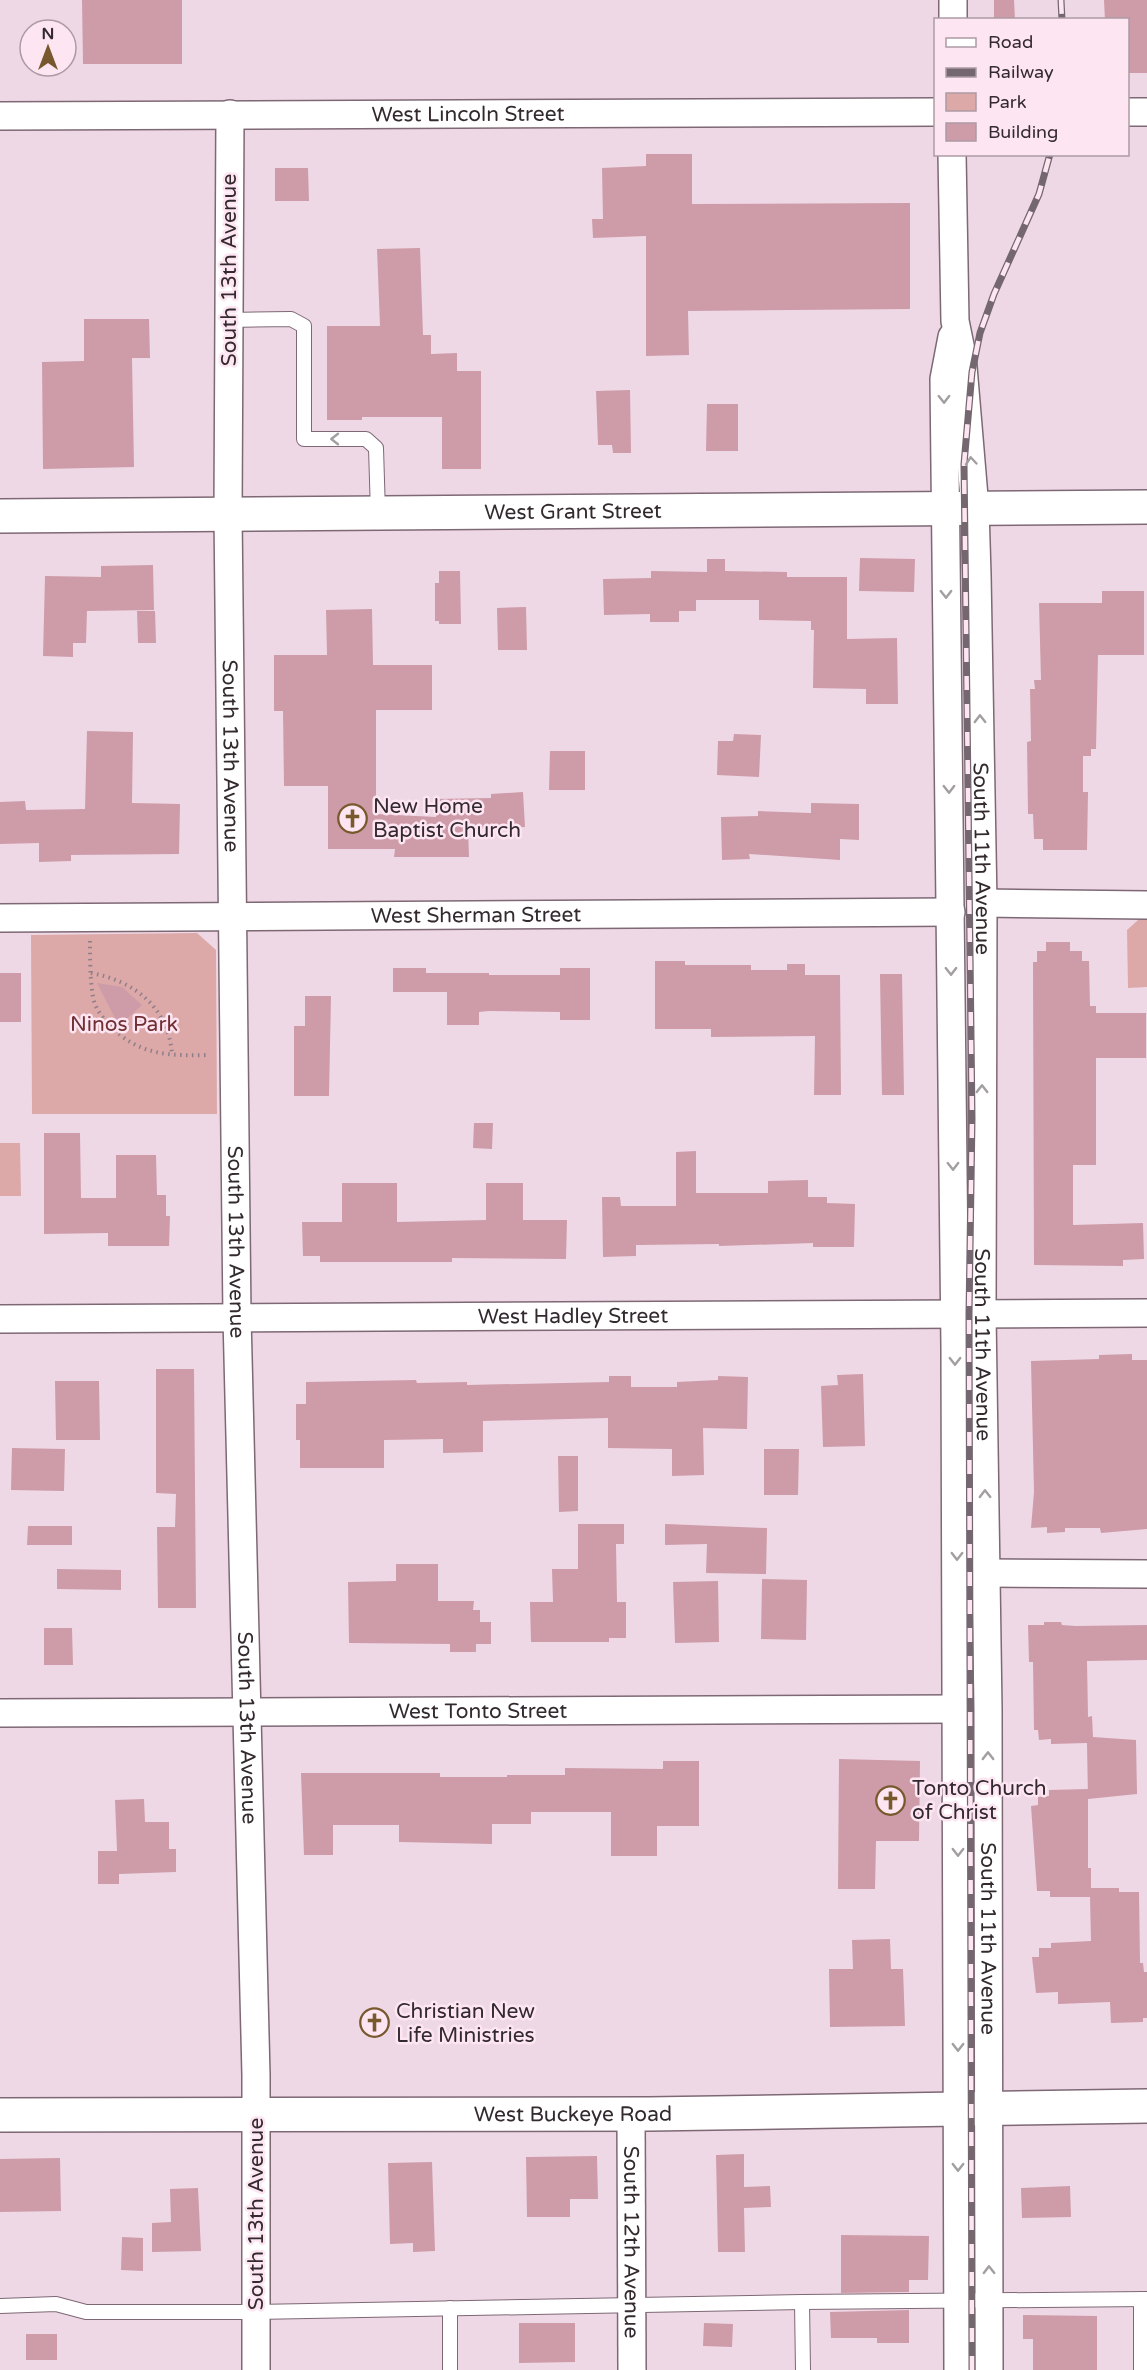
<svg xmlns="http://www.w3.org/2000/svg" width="1147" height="2370" viewBox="0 0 1147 2370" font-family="'Varela Round',sans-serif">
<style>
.green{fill:#dca9a8}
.building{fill:#ce9ba9}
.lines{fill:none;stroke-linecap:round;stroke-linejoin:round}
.lane-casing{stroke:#7d6874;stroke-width:16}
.street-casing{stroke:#7d6874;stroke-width:30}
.secondary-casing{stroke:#7d6874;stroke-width:36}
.path{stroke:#8f7f88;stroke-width:4;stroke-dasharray:1.5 4.5;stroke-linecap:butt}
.lane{stroke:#fff;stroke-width:14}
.street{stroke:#fff;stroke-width:27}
.secondary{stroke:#fff;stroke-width:33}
.rail-casing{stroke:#75676f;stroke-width:7}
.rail{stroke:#fde5f2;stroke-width:4.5;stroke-dasharray:14;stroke-linecap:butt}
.oneway{stroke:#a39fa1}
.labels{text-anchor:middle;stroke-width:5;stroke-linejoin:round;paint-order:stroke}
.street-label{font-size:21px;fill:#332a2f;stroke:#fde5f2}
.poi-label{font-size:21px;fill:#332a2f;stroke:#fde5f2;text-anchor:start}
.park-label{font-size:21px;fill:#702f32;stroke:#fde5f2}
</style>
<rect width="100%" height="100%" fill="#efd8e5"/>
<!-- green -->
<g class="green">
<path d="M1147,912v75l-19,1 -1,-58z"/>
<path d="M197,933l19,17 1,164h-185l-1,-179z"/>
<path d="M0,1143h20l1,53h-21z"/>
</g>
<!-- building -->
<g class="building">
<path d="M82,0h100v64h-99z"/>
<path d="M994,0h20l1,20h-21z"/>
<path d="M1104,0h43v73h-19v-53h-23z"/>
<path d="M646,154h46v50l218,-1v106l-222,2 1,44 -43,1v-120l-53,2 -1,-19h11l-1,-51 44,-2z"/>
<path d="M275,168h33l1,33h-34z"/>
<path d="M420,248l3,87h8v19l26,-1v18h24v98h-39v-52h-80v3h-35v-94h53l-3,-77z"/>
<path d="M84,319h65l1,39h-18l2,109 -91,2 -1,-107 42,-1z"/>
<path d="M630,390l1,63h-18l-1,-8h-14l-2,-54z"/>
<path d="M707,404h31v47h-32z"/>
<path d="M860,558l55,1 -1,33 -55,-1z"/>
<path d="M707,559h18v12l62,1v5h60v62l50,-1 1,66h-32v-15l-53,-1 1,-58h-3v-9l-52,-1v-20h-63v11h-17v11h-29v-8l-46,1 -1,-36 48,-1v-7l56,1z"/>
<path d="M153,565l1,45 -67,1 -1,32h-13v14l-30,-1 2,-80 56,1v-11z"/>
<path d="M439,571h21l1,53h-22v-3h-4v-38h4z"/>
<path d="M1102,591h42v64h-46l-2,94h-5v7h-8v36h5l-1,58h-44v-11h-9l-1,-25h-5l-1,-72 4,-1 -1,-52h5l-1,-9h7l-2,-77h63z"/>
<path d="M526,607l1,43h-29l-1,-42z"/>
<path d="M372,609l1,56h59v45h-56v104l60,3 -1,-18 56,-1v-4l32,-2 2,35 -57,2 1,28h-75l1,-8h-67v-63h-44l-1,-75h-9v-56h53l-1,-45z"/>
<path d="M137,611h18l1,32h-18z"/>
<path d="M87,731l46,1 -1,71 48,1 -1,50 -108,1v6l-32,1v-19l-39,1v-42l25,-1 1,9 59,-1z"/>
<path d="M734,734l27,1 -2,42 -42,-2 1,-34h15z"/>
<path d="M550,751h35v39h-36z"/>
<path d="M811,803l48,1v36l-19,-1v21l-91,-6 1,5 -28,1 -1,-43 37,-1v-5l53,2z"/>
<path d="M1046,942h24v9h12v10h7l1,45h6v7h50v45h-50v107h-23v60l70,-2 1,36 -21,1v6l-89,-1 -1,-303h4v-11h9z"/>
<path d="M655,961h30v4h66v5h36v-6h18v11h35l1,120h-27l1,-59 -104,1v-8h-56z"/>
<path d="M393,968h33v5h63v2h71v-7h30v52h-30v-8l-71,-1 -10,1v13h-32v-33h-54z"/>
<rect x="0" y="973" width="21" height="49"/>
<path d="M880,974h22l2,121h-22z"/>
<path d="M97,983l25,4 20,18 -23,21z"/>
<path d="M305,996h26l-2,100h-35v-70h11z"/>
<path d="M474,1123h19l-1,26 -19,-1z"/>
<path d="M44,1133h36l1,65h35v-43h40l1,40h9v21h4l-1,30h-61v-13l-64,1z"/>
<path d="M696,1151v42h72v-12l40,-1v17h19v6l28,1 -1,43h-41v-4l-94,3v-2l-83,1v11l-33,1 -1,-60h18l1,9h55v-54z"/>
<path d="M342,1183h55v39l89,-2v-37h37v37h44l-1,39 -114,-1v4h-132v-6h-17l-1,-34h40z"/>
<path d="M1132,1354v6h15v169l-46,4 -1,-5h-35v4l-18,1v-6l-16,1 3,-36 -3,-131 68,-2v-4z"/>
<path d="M156,1369h38l2,239h-38l-1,-81h18l1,-33 -20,-1z"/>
<path d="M863,1374l2,72 -42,1 -2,-61 17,-1 -1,-10z"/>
<path d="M609,1376h22v11h46v-5l41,-2v-4l30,1 -1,52 -44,-1 1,47 -32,1v-27l-64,-1v-30l-125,3v31l-40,1v-14l-59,1v28h-84v-28h-4v-36h10v-22l110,-2 1,3 50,-1v3l142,-3z"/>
<path d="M55,1381h44l1,59h-44z"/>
<path d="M12,1448l53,1 -1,42 -53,-1z"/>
<path d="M764,1449h35l-1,46h-34z"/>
<path d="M558,1456h20v55l-19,1z"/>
<path d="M578,1524h46v20h-8l1,58h9v36h-17v4h-78l-1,-40h23l-1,-33h26z"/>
<path d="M665,1524l102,4 -1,46 -60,-1 1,-29 -42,1z"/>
<path d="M28,1526h44v19h-45z"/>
<path d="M396,1564h42v37h36l-1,9h7v12h11v22h-15v8h-26v-8l-101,-1 -1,-61 48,-1z"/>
<path d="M57,1569l64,1v20l-64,-1z"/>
<path d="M762,1579l45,1 -1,60 -45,-1z"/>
<path d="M718,1581l1,61 -44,1 -2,-61z"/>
<path d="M1044,1622h17l1,3 14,1 71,-1v35l-60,1 1,56 4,-1 1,21 43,3 1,54 -49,5 -1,-56 -36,1v-5l-12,1 -1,-10h-4l-1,-68h-4l-1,-37h16z"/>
<path d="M44,1628h28l1,37h-29z"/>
<path d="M839,1759l81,2 -1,80h-43l-1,48h-37z"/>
<path d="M663,1761h36v65h-42v30h-46v-44h-80v12h-39v20l-93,-2v-17h-66v30h-29l-3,-82h139v4h67v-2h58v-7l98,1z"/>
<path d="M1088,1789v79h3v20h28v4h20l1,71h3l1,9h3v46h-4v4l-32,1 -1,-21 -52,2v-12l-22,1 -4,-36h7v-9h12v-5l40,-2 -1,-44h-40v-6h-13l-6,-85 7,-1v-8l11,-1v-6z"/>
<path d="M144,1799l1,23h24v27h7v23l-57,2v10h-21v-33h19l-2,-51z"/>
<path d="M890,1939l1,30h12l2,57 -75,1 -1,-58h24l-1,-29z"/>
<path d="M744,2154v33l26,-1 1,21 -27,1 1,44h-27l-2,-97z"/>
<path d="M597,2156l1,43h-28v18h-43l-1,-60z"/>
<path d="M60,2158l1,53 -61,1v-53z"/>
<path d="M432,2162l3,89 -22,1v-9l-23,1 -2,-81z"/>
<path d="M1070,2186l1,31 -49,1 -1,-30z"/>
<path d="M198,2188l3,63 -49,1v-29l19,-1 -1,-33z"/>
<path d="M841,2235l88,1 -1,44h-19v12l-68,1z"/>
<path d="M122,2237l21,1v33l-22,-1z"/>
<path d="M909,2310v33h-32v-5h-46l-1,-26z"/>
<path d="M1023,2315l74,1v54h-64v-31h-10z"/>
<path d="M519,2323h56v39l-56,1z"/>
<path d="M704,2323l29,1 -1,23 -29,-1z"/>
<rect x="26" y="2334" width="31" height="26"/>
</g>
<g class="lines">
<defs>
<g id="lane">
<path d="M229,320l62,-1 13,7v113h62l10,9 2,65"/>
<path d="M1141,2299v71"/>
<path d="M802,2302l1,68"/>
<path d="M0,2306l56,-2 30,8h169l547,-10 345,-3"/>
<path d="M450,2308v62"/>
</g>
<g id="street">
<path d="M953,20v-20"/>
<path d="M1128,112h19"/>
<path id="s1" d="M230,114l-2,400 9,803 19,758v295"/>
<path id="s2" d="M0,116l936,-4"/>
<path id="s3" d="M952,154l3,167 7,34 13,154 2,66 6,328 -1,411 6,395 1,661"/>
<path d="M952,337l-8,42 11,968 3,1023"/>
<path d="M983,903l164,2"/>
<path id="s4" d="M0,918l951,-6"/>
<path id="s5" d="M0,1319l1147,-6"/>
<path d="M986,1573l161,1"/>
<path id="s6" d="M0,1713l958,-4"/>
<path id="s7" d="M631,2114l1,256"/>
</g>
<g id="secondary">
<path id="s8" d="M0,516l1147,-9"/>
<path id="s9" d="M0,2115l649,-1 498,-8"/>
</g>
</defs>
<!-- lane casing -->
<use href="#lane" class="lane-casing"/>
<!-- street casing -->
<use href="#street" class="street-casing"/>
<!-- secondary casing -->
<use href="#secondary" class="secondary-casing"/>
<!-- path -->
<g class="path">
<path d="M90,941c0,18 0,38 3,56 2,11 8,19 16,27 28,32 62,32 101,31"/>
<path d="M91,973c44,8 78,35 81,82"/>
</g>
<!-- lane -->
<use href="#lane" class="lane"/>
<!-- street -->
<use href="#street" class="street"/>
<!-- secondary -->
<use href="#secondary" class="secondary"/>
<defs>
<g id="rail">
<path d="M1061,0l1,20"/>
<path d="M972,2370l-3,-1056 3,-196 -8,-654 8,-92 8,-39 14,-39 45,-100 11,-40"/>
</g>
</defs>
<!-- rail casing -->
<use href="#rail" class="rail-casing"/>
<!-- rail -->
<use href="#rail" class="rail"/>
</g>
<!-- one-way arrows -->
<defs><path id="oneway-chevron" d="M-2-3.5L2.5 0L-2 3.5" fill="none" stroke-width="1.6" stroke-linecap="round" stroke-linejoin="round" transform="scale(1.5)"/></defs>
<g class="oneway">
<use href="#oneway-chevron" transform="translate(944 399) rotate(89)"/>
<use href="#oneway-chevron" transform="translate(335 439) rotate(180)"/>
<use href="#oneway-chevron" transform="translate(971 461) rotate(-95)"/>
<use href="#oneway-chevron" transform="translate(946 594) rotate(89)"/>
<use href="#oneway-chevron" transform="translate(980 719) rotate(-91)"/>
<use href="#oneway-chevron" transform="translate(949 789) rotate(89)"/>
<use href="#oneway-chevron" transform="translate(951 971) rotate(89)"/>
<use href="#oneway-chevron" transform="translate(982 1089) rotate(-90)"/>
<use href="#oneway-chevron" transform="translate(953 1166) rotate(89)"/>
<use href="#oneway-chevron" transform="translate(955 1361) rotate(90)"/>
<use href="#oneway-chevron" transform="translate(985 1494) rotate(-91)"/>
<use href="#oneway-chevron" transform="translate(957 1556) rotate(90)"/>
<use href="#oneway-chevron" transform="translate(988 1756) rotate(-90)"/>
<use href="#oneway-chevron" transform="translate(958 1852) rotate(90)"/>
<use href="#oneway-chevron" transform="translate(958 2047) rotate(90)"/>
<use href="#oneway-chevron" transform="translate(958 2167) rotate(90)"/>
<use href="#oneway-chevron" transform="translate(989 2270) rotate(-91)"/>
</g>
<!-- icons -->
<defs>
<symbol id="church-ring" viewBox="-11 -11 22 22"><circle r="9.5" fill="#fde5f2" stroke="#77592d" stroke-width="1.5"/><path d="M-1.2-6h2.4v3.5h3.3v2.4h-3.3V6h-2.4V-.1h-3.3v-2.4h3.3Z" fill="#77592d"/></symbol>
</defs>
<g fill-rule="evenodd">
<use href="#church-ring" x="336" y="802" width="33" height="33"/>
<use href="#church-ring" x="874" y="1784" width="33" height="33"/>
<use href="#church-ring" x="358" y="2006" width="33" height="33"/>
</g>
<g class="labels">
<!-- street labels -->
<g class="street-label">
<text dy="7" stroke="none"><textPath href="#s2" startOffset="468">West Lincoln Street</textPath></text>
<text transform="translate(229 270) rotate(-90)" y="7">South 13th Avenue</text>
<text dy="7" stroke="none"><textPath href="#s8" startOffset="573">West Grant Street</textPath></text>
<text dy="7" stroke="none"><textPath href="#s1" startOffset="642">South 13th Avenue</textPath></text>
<text dy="7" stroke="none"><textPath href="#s3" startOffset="706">South 11th Avenue</textPath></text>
<text dy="7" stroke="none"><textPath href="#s4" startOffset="476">West Sherman Street</textPath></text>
<text dy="7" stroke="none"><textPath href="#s1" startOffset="1128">South 13th Avenue</textPath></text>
<text dy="7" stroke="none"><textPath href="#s5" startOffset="573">West Hadley Street</textPath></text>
<text dy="7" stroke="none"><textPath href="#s3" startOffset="1192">South 11th Avenue</textPath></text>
<text dy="7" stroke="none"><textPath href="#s6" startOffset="478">West Tonto Street</textPath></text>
<text dy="7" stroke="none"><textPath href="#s1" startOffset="1614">South 13th Avenue</textPath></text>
<text dy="7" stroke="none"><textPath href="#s3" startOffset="1786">South 11th Avenue</textPath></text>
<text dy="7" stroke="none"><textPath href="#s9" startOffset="573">West Buckeye Road</textPath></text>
<text transform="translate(256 2214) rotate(-90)" y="7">South 13th Avenue</text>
<text dy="7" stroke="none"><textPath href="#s7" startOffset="128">South 12th Avenue</textPath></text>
</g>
<!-- poi labels -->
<g class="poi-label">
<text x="373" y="813">New Home<tspan x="373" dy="24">Baptist Church</tspan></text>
<text x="912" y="1795">Tonto Church<tspan x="912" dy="24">of Christ</tspan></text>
<text x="396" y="2018">Christian New<tspan x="396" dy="24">Life Ministries</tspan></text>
</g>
<!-- park labels -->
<g class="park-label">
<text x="124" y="1031">Ninos Park</text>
</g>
</g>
<!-- legend -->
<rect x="934" y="18" width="195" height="138" fill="#fde5f2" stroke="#ac9aa4" stroke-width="1.5"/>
<rect x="946" y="38" width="30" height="9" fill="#ffffff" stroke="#ac9aa4" stroke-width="1.5"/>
<text x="988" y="48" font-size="18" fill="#332a2f">Road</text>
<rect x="946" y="68" width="30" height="9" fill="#75676f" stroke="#ac9aa4" stroke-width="1.5"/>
<text x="988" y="78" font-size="18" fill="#332a2f">Railway</text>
<rect x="946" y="93" width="30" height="18" fill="#dca9a8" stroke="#ac9aa4" stroke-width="1.5"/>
<text x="988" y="108" font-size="18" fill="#332a2f">Park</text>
<rect x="946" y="123" width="30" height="18" fill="#ce9ba9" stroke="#ac9aa4" stroke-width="1.5"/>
<text x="988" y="138" font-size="18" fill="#332a2f">Building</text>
<!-- north arrow -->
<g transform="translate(48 48)"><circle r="28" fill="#fde5f2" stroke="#ac9aa4" stroke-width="1.5"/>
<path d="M0-4.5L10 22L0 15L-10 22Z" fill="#77592d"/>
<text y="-9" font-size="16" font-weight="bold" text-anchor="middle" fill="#332a2f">N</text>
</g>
</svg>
